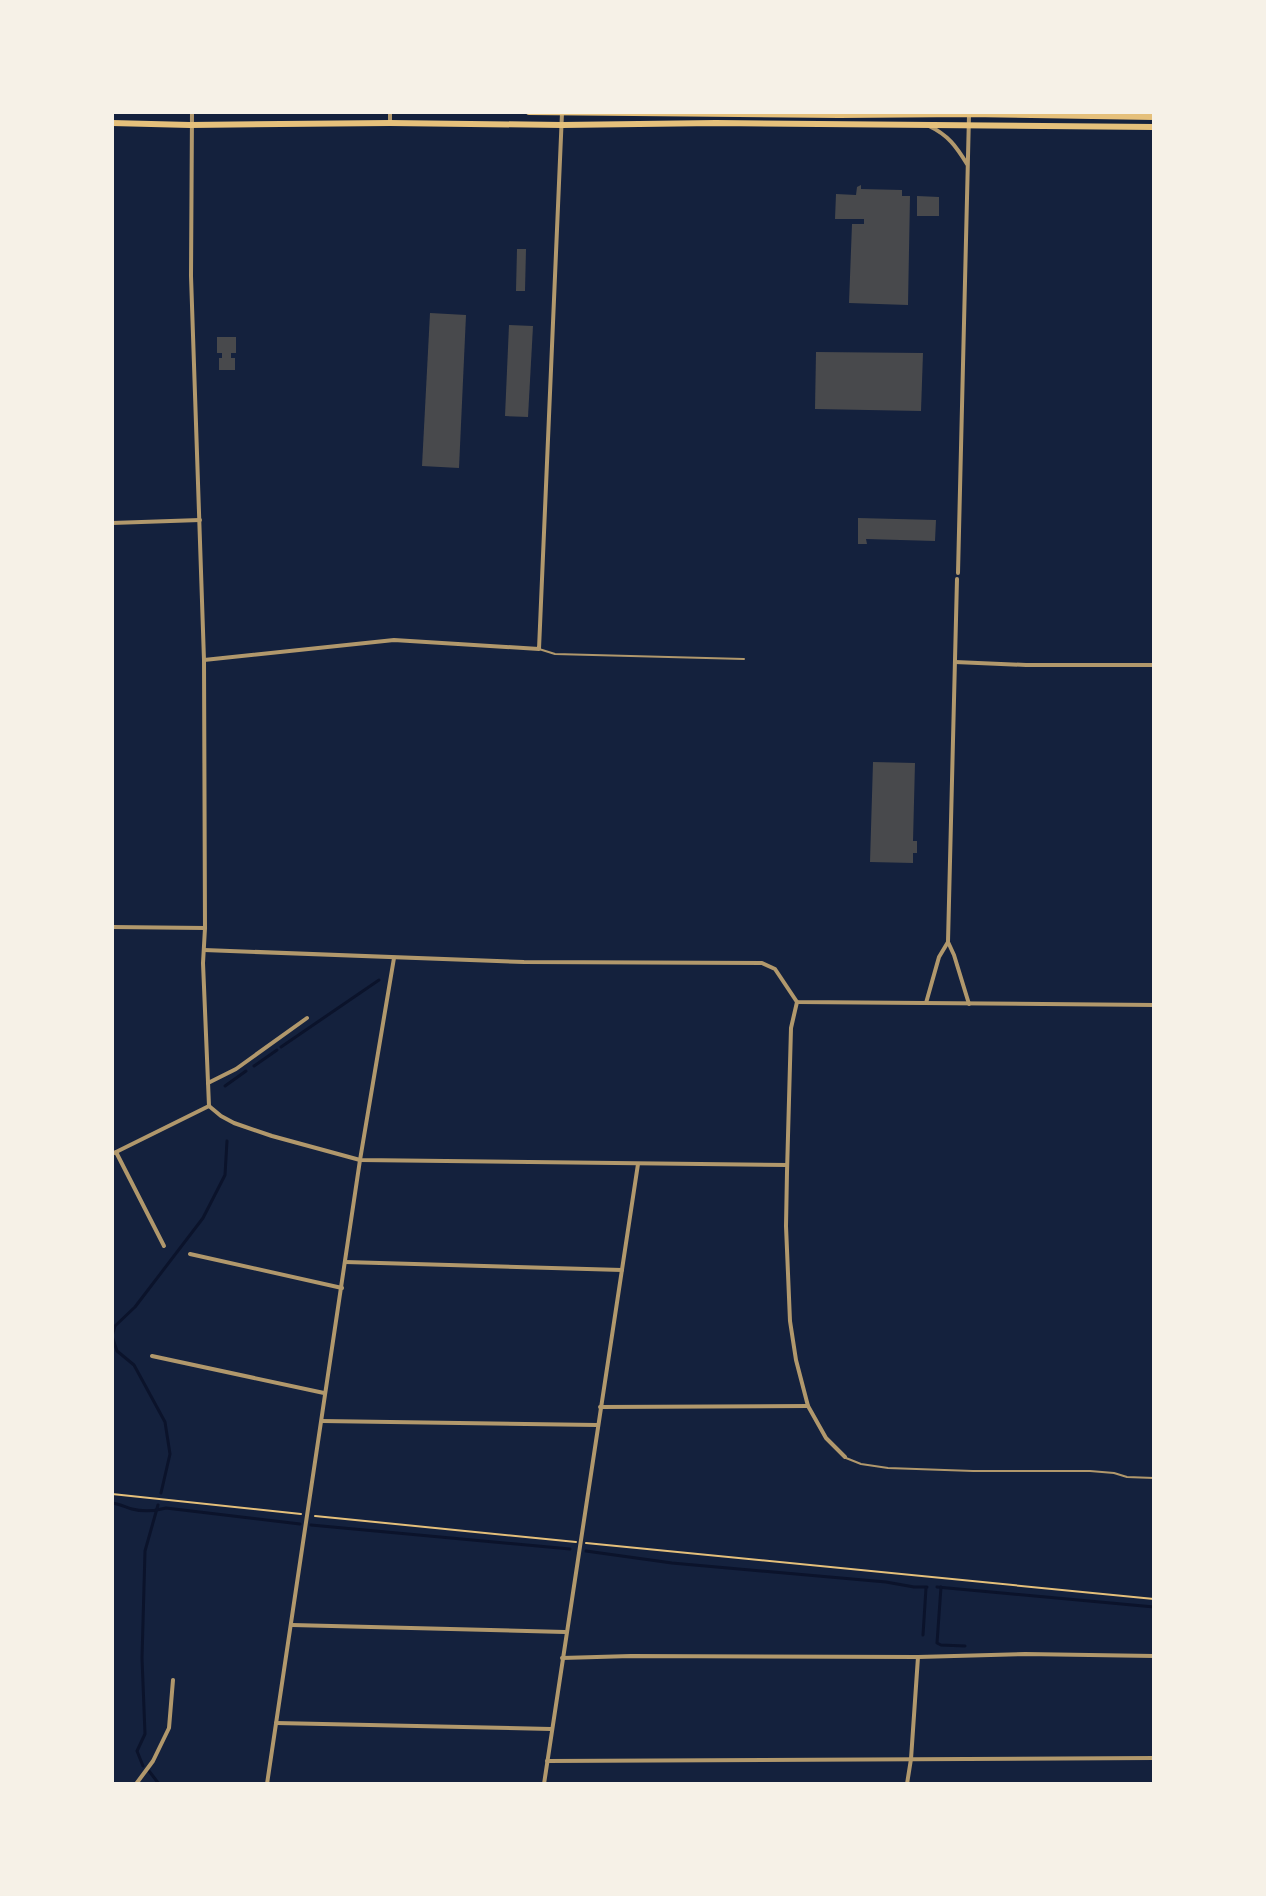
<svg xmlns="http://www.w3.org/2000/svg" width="1266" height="1896" viewBox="0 0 1266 1896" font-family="Poppins,sans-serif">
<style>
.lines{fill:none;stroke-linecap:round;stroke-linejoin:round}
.stream{stroke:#0b132b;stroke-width:3}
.building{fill:#48494c}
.path{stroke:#e5c07b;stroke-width:2}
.service{stroke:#b1986c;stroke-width:2}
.minor{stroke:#b1986c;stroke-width:4}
.secondary{stroke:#e5c07b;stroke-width:6}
</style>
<rect width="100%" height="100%" fill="#14213d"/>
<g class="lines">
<!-- stream -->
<g class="stream">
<path d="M281,1047l98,-67"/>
<path d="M254,1066l23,-16"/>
<path d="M225,1086l21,-15"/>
<path d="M161,1493l9,-39 -5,-32 -31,-57 -17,-14 -5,-15 3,-10 20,-19 68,-89 22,-43 2,-34"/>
<path d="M112,1503c8,1 13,4 20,6 11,3 23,2 34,-1l134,16"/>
<path d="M311,1525l259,24"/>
<path d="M586,1551l86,12 214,19 28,5h13"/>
<path d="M937,1587l217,20"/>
<path d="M941,1587l-4,56 4,2 24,1"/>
<path d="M923,1635l3,-47"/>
<path d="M143,1766l-6,-15 8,-17 -3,-76 3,-107 13,-46"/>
<path d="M149,1771l10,13"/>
</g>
</g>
<!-- building -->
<g class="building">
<path d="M861,185v4l41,1v6h8l-2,109 -59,-2 3,-79h12v-5h-29l1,-25 20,1 1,-8z"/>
<path d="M917,196l22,1v19h-22z"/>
<path d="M517,249h9l-1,42h-9z"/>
<path d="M430,313l36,2 -7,153 -37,-2z"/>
<path d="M509,325l24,1 -5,91 -23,-1z"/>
<path d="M217,337h19v16h-5v5h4v12h-16v-12h3v-5h-5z"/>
<path d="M816,352l107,1 -2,58 -106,-2z"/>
<path d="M858,518l78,2 -1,21 -69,-2 1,5h-9z"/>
<path d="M873,762l42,1 -2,78h4v12h-4v10l-43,-1z"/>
</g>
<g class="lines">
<!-- path -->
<g class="path">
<path d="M112,1494l189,20"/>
<path d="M315,1516l261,26"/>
<path d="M586,1543l568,56"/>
</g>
<!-- service -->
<g class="service">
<path d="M539,649l16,5 189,5"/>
<path d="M846,1458l15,6 27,4 85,3h117l24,2 13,4 27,1"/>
</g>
<!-- minor -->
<g class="minor">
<path d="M192,112l-1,164 13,384 1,268 -2,35 6,143"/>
<path d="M390,112v11"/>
<path d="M929,126c19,9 27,20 38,38"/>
<path d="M112,523l88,-3"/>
<path d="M958,573l11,-458"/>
<path d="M957,579l-9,363 6,13 15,49"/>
<path d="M204,660l190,-20 145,9 23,-536"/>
<path d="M955,662l71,3h128"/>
<path d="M112,927l93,1"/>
<path d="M204,950l320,12 238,1 13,6 22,33 357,3"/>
<path d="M797,1002l-6,26 -4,144 -1,54 4,95 6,39 12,46 18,32 19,19"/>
<path d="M926,1003l13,-46 9,-15"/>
<path d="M208,1083l28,-14 71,-51"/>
<path d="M209,1106l12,10 13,7 38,13 88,24 427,5"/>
<path d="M116,1152l48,94"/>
<path d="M112,1154l97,-48"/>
<path d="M190,1254l152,34"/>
<path d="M345,1262l277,8"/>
<path d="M152,1356l172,37"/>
<path d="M600,1407l208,-1"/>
<path d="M322,1421l275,4"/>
<path d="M292,1625l273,7"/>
<path d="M562,1658l69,-2 287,1 107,-3 129,2"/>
<path d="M276,1723l275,6"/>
<path d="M547,1761l607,-3"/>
<path d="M136,1784l17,-23 16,-33 4,-48"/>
<path d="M267,1784l93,-624 34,-202"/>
<path d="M544,1784l94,-620"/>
<path d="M907,1784l4,-25 7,-102"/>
</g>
<!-- secondary -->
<g class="secondary">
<path d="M529,112l310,3 130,-1 185,3"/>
<path d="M112,123l78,2 200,-2 172,2 154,-2 438,4"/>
</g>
</g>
<!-- border -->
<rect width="1266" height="1896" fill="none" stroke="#f6f1e7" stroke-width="228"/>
</svg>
